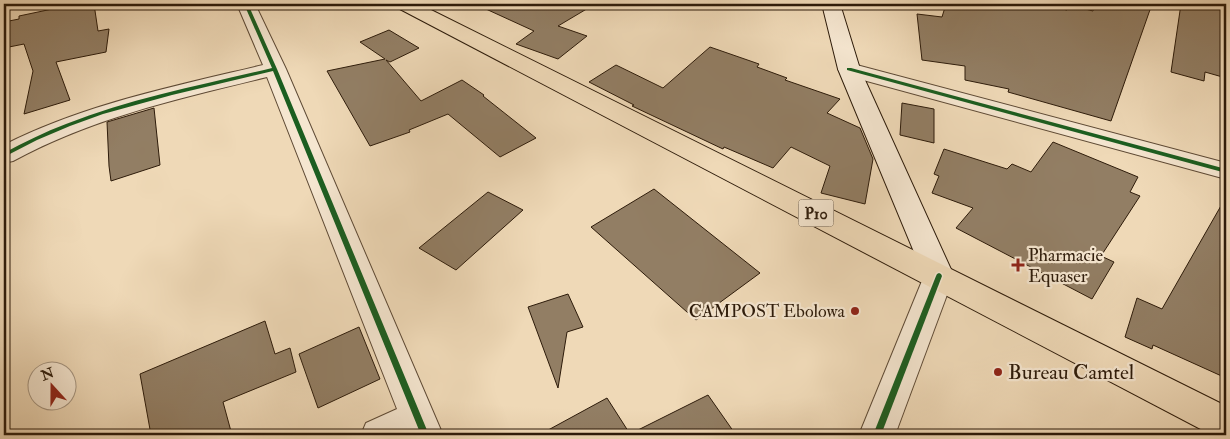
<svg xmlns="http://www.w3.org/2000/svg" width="1230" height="439" viewBox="0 0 1230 439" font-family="'IM FELL Double Pica',serif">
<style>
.building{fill:#927e64;stroke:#2d1b0a}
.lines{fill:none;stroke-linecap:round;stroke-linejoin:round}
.street-casing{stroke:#5e4a35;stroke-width:2}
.secondary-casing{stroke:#2d1b0a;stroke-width:2}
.primary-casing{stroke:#2d1b0a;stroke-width:2}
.street{fill:#f5e6d0;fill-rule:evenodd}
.secondary{fill:#f5e6d0;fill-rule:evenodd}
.primary{fill:#efd9b7;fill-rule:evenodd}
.cycleway-casing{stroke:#f5e6d0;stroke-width:3}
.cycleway{fill:#1b5e20;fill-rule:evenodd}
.poi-dot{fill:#8f2418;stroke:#f5e6d0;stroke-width:2}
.labels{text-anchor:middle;stroke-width:4.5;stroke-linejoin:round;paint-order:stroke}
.shield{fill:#f5e6d0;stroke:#695845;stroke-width:1}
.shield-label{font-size:16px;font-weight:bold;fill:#2d1b0a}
.poi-label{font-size:18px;fill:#2d1b0a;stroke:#f5e6d0;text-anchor:start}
.near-poi-label{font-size:21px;fill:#2d1b0a;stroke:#f5e6d0;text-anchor:start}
</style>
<rect width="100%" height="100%" fill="#efd9b7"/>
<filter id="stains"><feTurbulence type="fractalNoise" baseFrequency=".004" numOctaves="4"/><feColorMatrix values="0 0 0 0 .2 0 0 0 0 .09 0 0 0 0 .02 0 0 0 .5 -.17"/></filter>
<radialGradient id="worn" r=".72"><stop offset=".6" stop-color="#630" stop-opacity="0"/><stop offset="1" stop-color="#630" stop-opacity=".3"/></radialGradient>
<!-- building -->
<g class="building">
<path d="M76,4h18l4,27 11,-2 -3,23 -50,10 14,38 -46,14 9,-43 -9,-27 -20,4v-26l15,-3v-3z"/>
<path d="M475,4h120l-37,22 29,10 -29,23 -42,-15 18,-13z"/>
<path d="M946,4h91l30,6 3,-5 23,6 1,-7h58l-41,117 -103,-29 1,-3 -44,-9v-14l-43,-6 -5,-46 25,3z"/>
<path d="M1181,4h45v74l-21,-6 -1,9 -33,-9z"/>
<path d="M389,30l30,18 -29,14 -4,-2 35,41 41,-21 22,15 -1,1 53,42 -36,19 -52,-43 -39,16 1,2 -40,14 -43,-75 58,-12 -25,-17z"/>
<path d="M710,47l49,17 -2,3 30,11 -2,2 55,19 -13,14 33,15 13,31 -8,45 -44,-11 9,-27 -39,-19 -18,21 -49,-21 -1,2 -91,-43 2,-1 -45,-23 27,-17 47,23z"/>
<path d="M902,103l32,6v34l-34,-8z"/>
<path d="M154,108l6,57 -49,16 -2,-15 -2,-44z"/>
<path d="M1053,142l85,35 -8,15 10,4 -39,60 13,6 -22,37 -136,-71 17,-20 -41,-15 7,-17 -5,-2 10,-25 63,20 5,-5 19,8z"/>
<path d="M654,189l106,84 -64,47 -105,-93z"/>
<path d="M488,192l35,18 -67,60 -37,-22z"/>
<path d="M1226,197v181l-73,-33 -1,4 -27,-12 12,-39 25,11z"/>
<path d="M568,294l15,33 -16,5 -9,56 -30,-81z"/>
<path d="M265,321l10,33 15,-6 6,24 -73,30 9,33h-81l-11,-61z"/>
<path d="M359,327l21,52 -62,29 -19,-54z"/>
<path d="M708,395l28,40h-197l68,-37 23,36z"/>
</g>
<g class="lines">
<defs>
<g id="street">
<path d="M237,4h18l31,65 157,366h-82l5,-12 31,-14 -130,-332c-89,22 -173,40 -254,84l-9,2v-18c81,-41 171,-59 259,-80z"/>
<path d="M849,63l377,100v16l-385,-105 -3,-5 3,-5z"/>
<path d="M939,264l11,4 4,8 -59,159h-36l65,-159 4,-8z"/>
</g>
<path id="secondary" d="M822,4h18l20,65 94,207 -4,8 -11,4 -11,-4 -4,-8 -86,-207z"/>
<path id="primary" d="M396,4h23l807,402v29h-14l-814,-427z"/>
</defs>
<!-- street casing -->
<use href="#street" class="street-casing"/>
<!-- secondary casing -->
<use href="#secondary" class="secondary-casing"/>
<!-- primary casing -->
<use href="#primary" class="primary-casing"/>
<!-- street -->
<use href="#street" class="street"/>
<!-- secondary -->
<use href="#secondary" class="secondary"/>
<!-- primary -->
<use href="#primary" class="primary"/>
<defs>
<g id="cycleway">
<path d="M244,4h4l29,65 152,366h-8l-148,-364 -101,24 -69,19 -33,12 -33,14 -33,17v-4c20,-11 41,-21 62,-29 66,-26 137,-39 206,-56z"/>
<path d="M847,68h4l375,101v4l-379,-103z"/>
<path d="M939,273l2,1 1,2 -61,159h-8l63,-159 1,-2z"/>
</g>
</defs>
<!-- cycleway casing -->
<use href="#cycleway" class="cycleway-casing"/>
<!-- cycleway -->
<use href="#cycleway" class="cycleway"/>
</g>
<!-- markers -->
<g class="poi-dot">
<path d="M1015.5 257.5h5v5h5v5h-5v5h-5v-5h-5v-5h5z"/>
<circle cx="855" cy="311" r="5"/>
<circle cx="998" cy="372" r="5"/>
</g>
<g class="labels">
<!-- shield labels -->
<rect class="shield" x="798.5" y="199.5" width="35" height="27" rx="4"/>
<g class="shield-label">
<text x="816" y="219">P10</text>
</g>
<!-- poi labels -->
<g class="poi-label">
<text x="1028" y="261">Pharmacie<tspan x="1028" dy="21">Equaser</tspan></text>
<text x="845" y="317" text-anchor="end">CAMPOST Ebolowa</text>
</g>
<!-- near-poi labels -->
<g class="near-poi-label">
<text x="1008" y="379">Bureau Camtel</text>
</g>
</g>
<!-- margin -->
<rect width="1230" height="439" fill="none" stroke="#efd9b7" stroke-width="20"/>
<rect x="5" y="5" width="1220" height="429" fill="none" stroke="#2d1b0a" stroke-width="2.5"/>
<rect x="10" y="10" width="1210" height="419" fill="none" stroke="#2d1b0a"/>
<!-- north arrow -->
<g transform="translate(52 386) rotate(339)"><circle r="24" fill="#f5e6d0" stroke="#a59581"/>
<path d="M0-4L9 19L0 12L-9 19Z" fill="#8f2418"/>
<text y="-8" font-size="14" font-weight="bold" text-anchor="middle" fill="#2d1b0a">N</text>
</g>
<rect width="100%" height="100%" filter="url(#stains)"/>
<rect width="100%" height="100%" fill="url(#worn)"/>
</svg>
